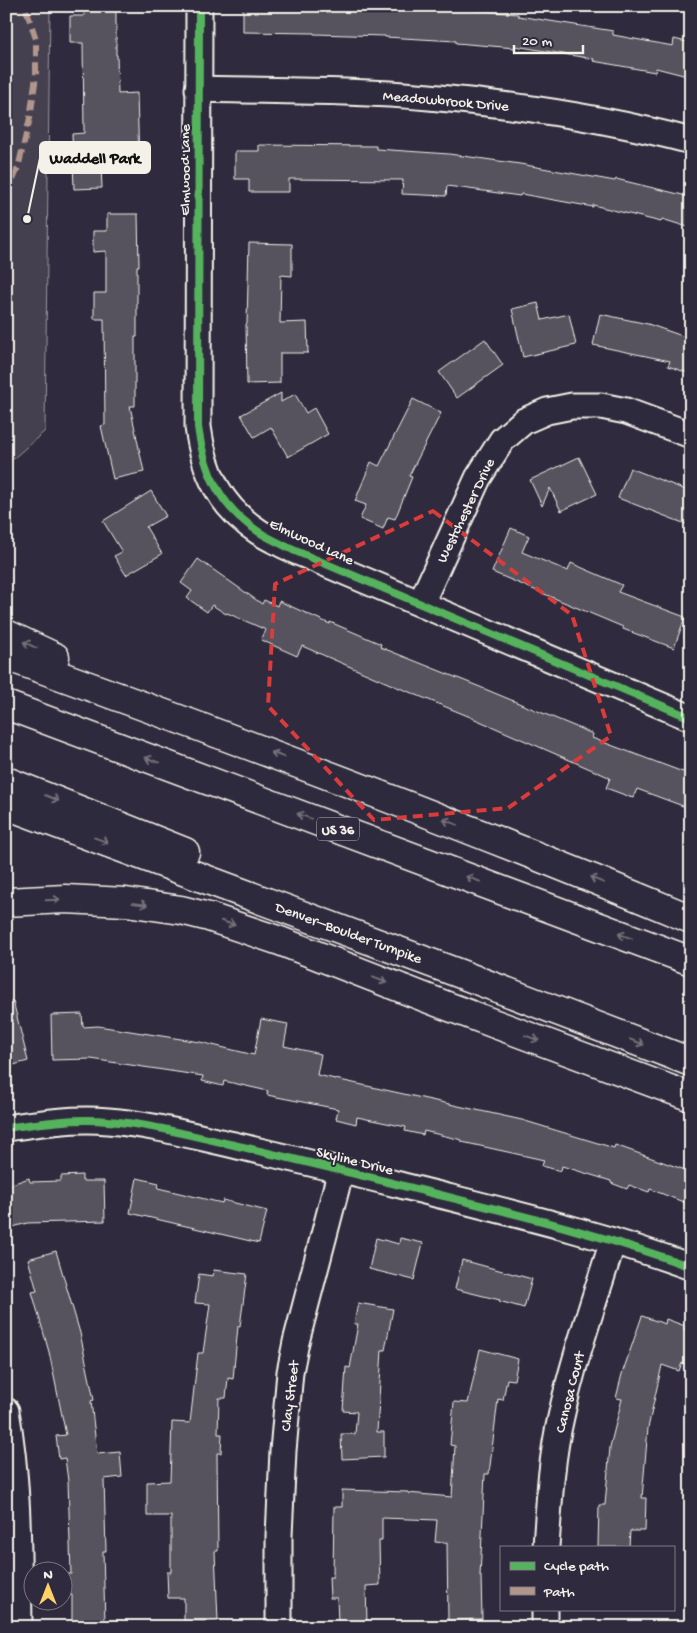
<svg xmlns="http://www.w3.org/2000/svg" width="697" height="1633" viewBox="0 0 697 1633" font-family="'Gochi Hand',sans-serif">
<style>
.green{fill:#454050;stroke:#9c989c}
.building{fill:#56525f;stroke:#f4f1e8}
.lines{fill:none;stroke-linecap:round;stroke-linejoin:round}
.minor-casing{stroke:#f4f1e8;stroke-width:29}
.motorway-casing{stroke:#f4f1e8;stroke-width:31}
.minor{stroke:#2f2a3d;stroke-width:25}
.motorway{stroke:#2f2a3d;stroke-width:28}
.quiet{stroke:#b2968c;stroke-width:6;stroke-dasharray:12 6;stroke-linecap:butt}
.cycleway-casing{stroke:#2f2a3d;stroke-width:11}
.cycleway{stroke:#56b35d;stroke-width:8}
.oneway{stroke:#747079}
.marked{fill:none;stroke:#d93c3b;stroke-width:4;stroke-dasharray:10 6;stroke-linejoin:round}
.labels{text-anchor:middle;stroke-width:4;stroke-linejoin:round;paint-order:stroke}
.shield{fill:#2f2a3d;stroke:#b9b5b5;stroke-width:1}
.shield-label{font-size:14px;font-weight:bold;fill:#f4f1e8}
.street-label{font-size:15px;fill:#f4f1e8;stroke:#2f2a3d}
.leader{fill:none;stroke:#f4f1e8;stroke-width:2}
.callout-dot{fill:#f4f1e8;stroke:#2f2a3d;stroke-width:2}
.callout{fill:#f4f1e8;stroke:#f4f1e8;stroke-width:2}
.callout-label{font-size:16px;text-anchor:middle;font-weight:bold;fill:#111}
</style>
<rect width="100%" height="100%" fill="#2f2a3d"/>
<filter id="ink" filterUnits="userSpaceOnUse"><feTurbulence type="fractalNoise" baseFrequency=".02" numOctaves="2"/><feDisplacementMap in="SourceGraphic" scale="10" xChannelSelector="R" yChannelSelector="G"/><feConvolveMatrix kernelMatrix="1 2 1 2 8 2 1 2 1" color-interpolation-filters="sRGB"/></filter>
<g filter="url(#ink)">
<!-- green -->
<path class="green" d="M6,6h44l-5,425 -39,34z"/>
<!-- building -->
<g class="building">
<path d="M84,6h32v49h1l1,39 19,-1 2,71 -38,1 1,23 -28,1 -2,-55 12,-1 -1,-90h-13v-27h14z"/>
<path d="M243,6h180l95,8v2l95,15v4l60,11 1,-7 17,4v34l-35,-9 -1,4 -62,-11 1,-2 -79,-13v2l-59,-5v-2l-71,-4v-1l-71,-2v-1l-71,-1z"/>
<path d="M259,145l117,1v3l73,5 71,10 95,17 1,-2 75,18v31l-29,-9 -1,3 -68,-17v2l-72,-13 -1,2 -73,-10 -1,10 -44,-2 1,-14 -114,-1v13h-40v-13h-14v-28h24z"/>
<path d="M107,214h31l1,52h-2v71h-2v69h-5l14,66 -31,7 -12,-53 4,-1 -1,-106h-10v-26h12v-42l-13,1v-21h14z"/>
<path d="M249,243l43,1v32l-11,-1 -1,48 27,-1 1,31h-28v30l-33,1 -1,-60 1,-1z"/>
<path d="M538,303l4,17 27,-6 7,31 -53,12 -11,-48z"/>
<path d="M600,314l48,10 43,15v35l-23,-8 2,-5 -77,-16z"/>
<path d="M485,339l18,26 -46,33 -18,-26z"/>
<path d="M281,393v9l14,-8 11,19 8,-5 14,26 -40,23 -17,-30 -17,10 -13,-22z"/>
<path d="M413,399l28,14 -32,63 3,1 -17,42 -7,-2 -5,12 -23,-10 6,-14 -11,-4 16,-39 8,4z"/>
<path d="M579,457l18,37 -36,17 -11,-23 -8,18 -12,-26z"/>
<path d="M630,468l61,24v34l-73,-28z"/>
<path d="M151,491l15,25 -20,11 16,27 -36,21 -12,-19 8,-4 -19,-31z"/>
<path d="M511,528l18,8 -7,16 46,19 3,-8 51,22 -4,7 67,25 -11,31 -51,-19v-2l-131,-55z"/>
<path d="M198,559l64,45 2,-4 13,6 2,-5 51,23v-2l51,22 -1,3 100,40 113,47 -1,4 99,37v34l-54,-20 -4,9 -27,-10 4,-10 -6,-3 -136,-59 -71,-29 -95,-41 -5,10 -36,-16 5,-10 -39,-17 -1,1 -14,-9 -5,7 -20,-14 5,-7 -11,-8z"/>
<path d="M13,1001l15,60 -22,6v-65z"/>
<path d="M82,1014l1,13 15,-1 102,16 54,13 7,-36 27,5 -4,22 37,8 -4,21 205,45 92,28 1,-3 76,27v33l-41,-16 -1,3 -20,-7 -2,4 -16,-6v-2l-49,-15 -1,5 -19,-5 2,-6 -82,-18v-2l-38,-9 -1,4 -18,-4 1,-4 -49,-10 -1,7 -20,-5 2,-10 -71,-14 1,-4 -44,-10 -1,5 -21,-5 1,-5 -112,-17 -39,1 -1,-45z"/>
<path d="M82,1175v6h22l1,40 -78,2 -14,4 -7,-21v-20l23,-8 1,4 31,-1v-5z"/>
<path d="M137,1178l22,5 -1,5 64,15 1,-3 44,11 -8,32 -129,-30z"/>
<path d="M376,1238l23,6 1,-6 23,5 -9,37 -45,-11z"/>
<path d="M56,1251l24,82 14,67 -3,1 6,53 23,-2 2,25 -18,2 2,72h-3l2,72 -33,1v-29h-6v-21h5l-3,-93 -3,-23 -6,1 -3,-23 10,-1 -17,-83 -17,-60 5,-1 -9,-32z"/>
<path d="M462,1260l70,19 -8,29 -25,-7 1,-1 -45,-11z"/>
<path d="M214,1270l33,4 -7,52h-2l-5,53 -5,-1 -2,20h-7l-1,36h4l-1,19h-4l1,98h-3l3,70 -34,1v-24h-16l-1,-26h4v-56h-24v-34l23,-1 2,-59 18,1 8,-70h5l7,-49 -15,-1 4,-29 14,2z"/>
<path d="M358,1303l35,6 -8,41h-3l-5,82h7v25l-42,2 -1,-25h14l2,-22 -14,-1 3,-44 4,1 8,-44h-4z"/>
<path d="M642,1316l23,8 1,-5 19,7 -1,4 7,3v33l-9,-3 -3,8 -17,-6 -14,63 -6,70h4l-1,33h-15l-1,16h-31l1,-42h6l5,-58 12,-48 -6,-1 6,-24z"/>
<path d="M480,1349l38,10 -4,21 -7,-1 -4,21 -5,-1 -9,75h-4l-5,102h1l1,43 -34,1 -1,-77 -12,-1 2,-22 -55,-2v23h-3l1,44 -14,1 1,36h-29l-1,-24h-7l-1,-21h4l1,-70h8v-17l66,2v1l44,4 3,-51 -5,-1 4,-43 14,1z"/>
</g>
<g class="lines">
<defs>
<g id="minor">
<path d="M199,6l-1,421c6,45 22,80 61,105 11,7 23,12 34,18l398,168"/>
<path d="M198,89c77,2 155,1 231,8 89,8 176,21 262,44"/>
<path d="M421,603l57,-125 24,-38 22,-19 23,-10 25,-5h29l25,5 65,24"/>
<path d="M6,1128c34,-5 68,-10 102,-7 42,3 85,15 126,24 55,13 111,26 166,40 98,25 196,47 291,82"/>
<path d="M6,1411c13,72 12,143 13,216"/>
<path d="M546,1547c3,-43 5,-87 15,-130 13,-60 34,-118 52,-176"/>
<path d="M279,1627v-91l4,-85 7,-79 6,-30 45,-172"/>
<path d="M545,1627v-18"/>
</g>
<g id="motorway">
<path d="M6,634l49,23"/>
<path d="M6,656c230,83 459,169 685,263"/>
<path d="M6,705l685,256"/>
<path d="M6,781l179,71"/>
<path d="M6,805l452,168 233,89"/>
<path d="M6,902l59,-3 61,3 55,8 28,7 71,24 167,65 244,91"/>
</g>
</defs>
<!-- minor casing -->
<use href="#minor" class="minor-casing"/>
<!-- motorway casing -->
<use href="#motorway" class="motorway-casing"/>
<!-- minor -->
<use href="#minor" class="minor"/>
<!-- motorway -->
<use href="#motorway" class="motorway"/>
<!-- quiet -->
<path class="quiet" d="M6,196l12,-28 12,-50 6,-42v-37l-11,-33"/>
<defs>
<g id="cycleway">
<path d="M199,6l-1,421c6,45 22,80 61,105 11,7 23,12 34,18l398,168"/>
<path d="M6,1128c34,-5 68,-10 102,-7 42,3 85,15 126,24 55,13 111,26 166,40 98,25 196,47 291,82"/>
</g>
</defs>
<!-- cycleway casing -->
<use href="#cycleway" class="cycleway-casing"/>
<!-- cycleway -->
<use href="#cycleway" class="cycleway"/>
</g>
<!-- one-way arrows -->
<defs><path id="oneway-shaft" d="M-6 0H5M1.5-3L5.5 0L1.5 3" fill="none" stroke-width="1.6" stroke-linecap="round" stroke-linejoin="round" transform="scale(1.25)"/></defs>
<g class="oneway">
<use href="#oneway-shaft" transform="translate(30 645) rotate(-155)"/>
<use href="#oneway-shaft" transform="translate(278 755) rotate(-159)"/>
<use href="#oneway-shaft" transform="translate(152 760) rotate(-160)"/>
<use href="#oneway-shaft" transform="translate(52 798) rotate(22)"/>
<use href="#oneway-shaft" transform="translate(304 816) rotate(-160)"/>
<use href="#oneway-shaft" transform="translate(450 822) rotate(-159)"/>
<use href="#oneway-shaft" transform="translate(101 840) rotate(20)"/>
<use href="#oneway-shaft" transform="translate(473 879) rotate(-160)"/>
<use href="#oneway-shaft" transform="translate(597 880) rotate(-157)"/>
<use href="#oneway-shaft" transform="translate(53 900) rotate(-2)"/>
<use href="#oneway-shaft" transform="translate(140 904) rotate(7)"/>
<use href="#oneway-shaft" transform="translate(228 923) rotate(18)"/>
<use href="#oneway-shaft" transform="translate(625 936) rotate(-160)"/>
<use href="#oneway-shaft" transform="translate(380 980) rotate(21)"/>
<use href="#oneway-shaft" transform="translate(532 1038) rotate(20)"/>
<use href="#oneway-shaft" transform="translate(637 1042) rotate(21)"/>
</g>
</g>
<!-- marked area -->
<path class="marked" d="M433,511l139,104 39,121 -103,72 -134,12 -106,-114 7,-122z"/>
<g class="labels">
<!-- shield labels -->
<rect class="shield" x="317" y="817.5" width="42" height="23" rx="4"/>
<g class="shield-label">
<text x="338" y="834">US 36</text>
</g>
<!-- street labels -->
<g class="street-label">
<text transform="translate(446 100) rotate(5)" y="5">Meadowbrook Drive</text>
<text transform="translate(184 170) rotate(-90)" y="5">Elmwood Lane</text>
<text transform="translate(465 510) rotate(-64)" y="5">Westchester Drive</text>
<text transform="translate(312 541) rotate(25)" y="5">Elmwood Lane</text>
<text transform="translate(349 932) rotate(20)" y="5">Denver–Boulder Turnpike</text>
<text transform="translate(355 1160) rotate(14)" y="5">Skyline Drive</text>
<text transform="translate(569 1392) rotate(-76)" y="5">Canosa Court</text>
<text transform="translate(289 1396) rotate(-83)" y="5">Clay Street</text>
</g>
</g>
<!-- callouts -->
<path class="leader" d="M27 219L40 158"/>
<circle class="callout-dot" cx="27" cy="219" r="5"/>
<rect class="callout" x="40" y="142" width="110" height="31" rx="5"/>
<g class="callout-label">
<text x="95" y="163">Waddell Park</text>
</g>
<!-- margin -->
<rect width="697" height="1633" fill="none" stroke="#2f2a3d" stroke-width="25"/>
<rect x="12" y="12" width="672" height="1608" fill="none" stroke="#f4f1e8" stroke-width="2" filter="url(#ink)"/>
<!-- legend -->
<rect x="500" y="1546" width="175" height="65" fill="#2f2a3d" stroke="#7e7a81"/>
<rect x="510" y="1562" width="25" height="8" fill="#56b35d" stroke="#7e7a81"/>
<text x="544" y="1570" font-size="15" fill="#f4f1e8">Cycle path</text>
<rect x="510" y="1587" width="25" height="8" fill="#b2968c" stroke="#7e7a81"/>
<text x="544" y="1596" font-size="15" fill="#f4f1e8">Path</text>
<!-- north arrow -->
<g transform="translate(48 1586)"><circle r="24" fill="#2f2a3d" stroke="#7e7a81"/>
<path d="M0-4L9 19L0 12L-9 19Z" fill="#ffd166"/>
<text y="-8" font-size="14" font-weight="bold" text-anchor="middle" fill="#f4f1e8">N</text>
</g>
<!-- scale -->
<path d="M514 45v8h69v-8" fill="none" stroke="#f4f1e8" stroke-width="2.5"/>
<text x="522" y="45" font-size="15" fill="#f4f1e8" stroke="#2f2a3d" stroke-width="4" paint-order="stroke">20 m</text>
</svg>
